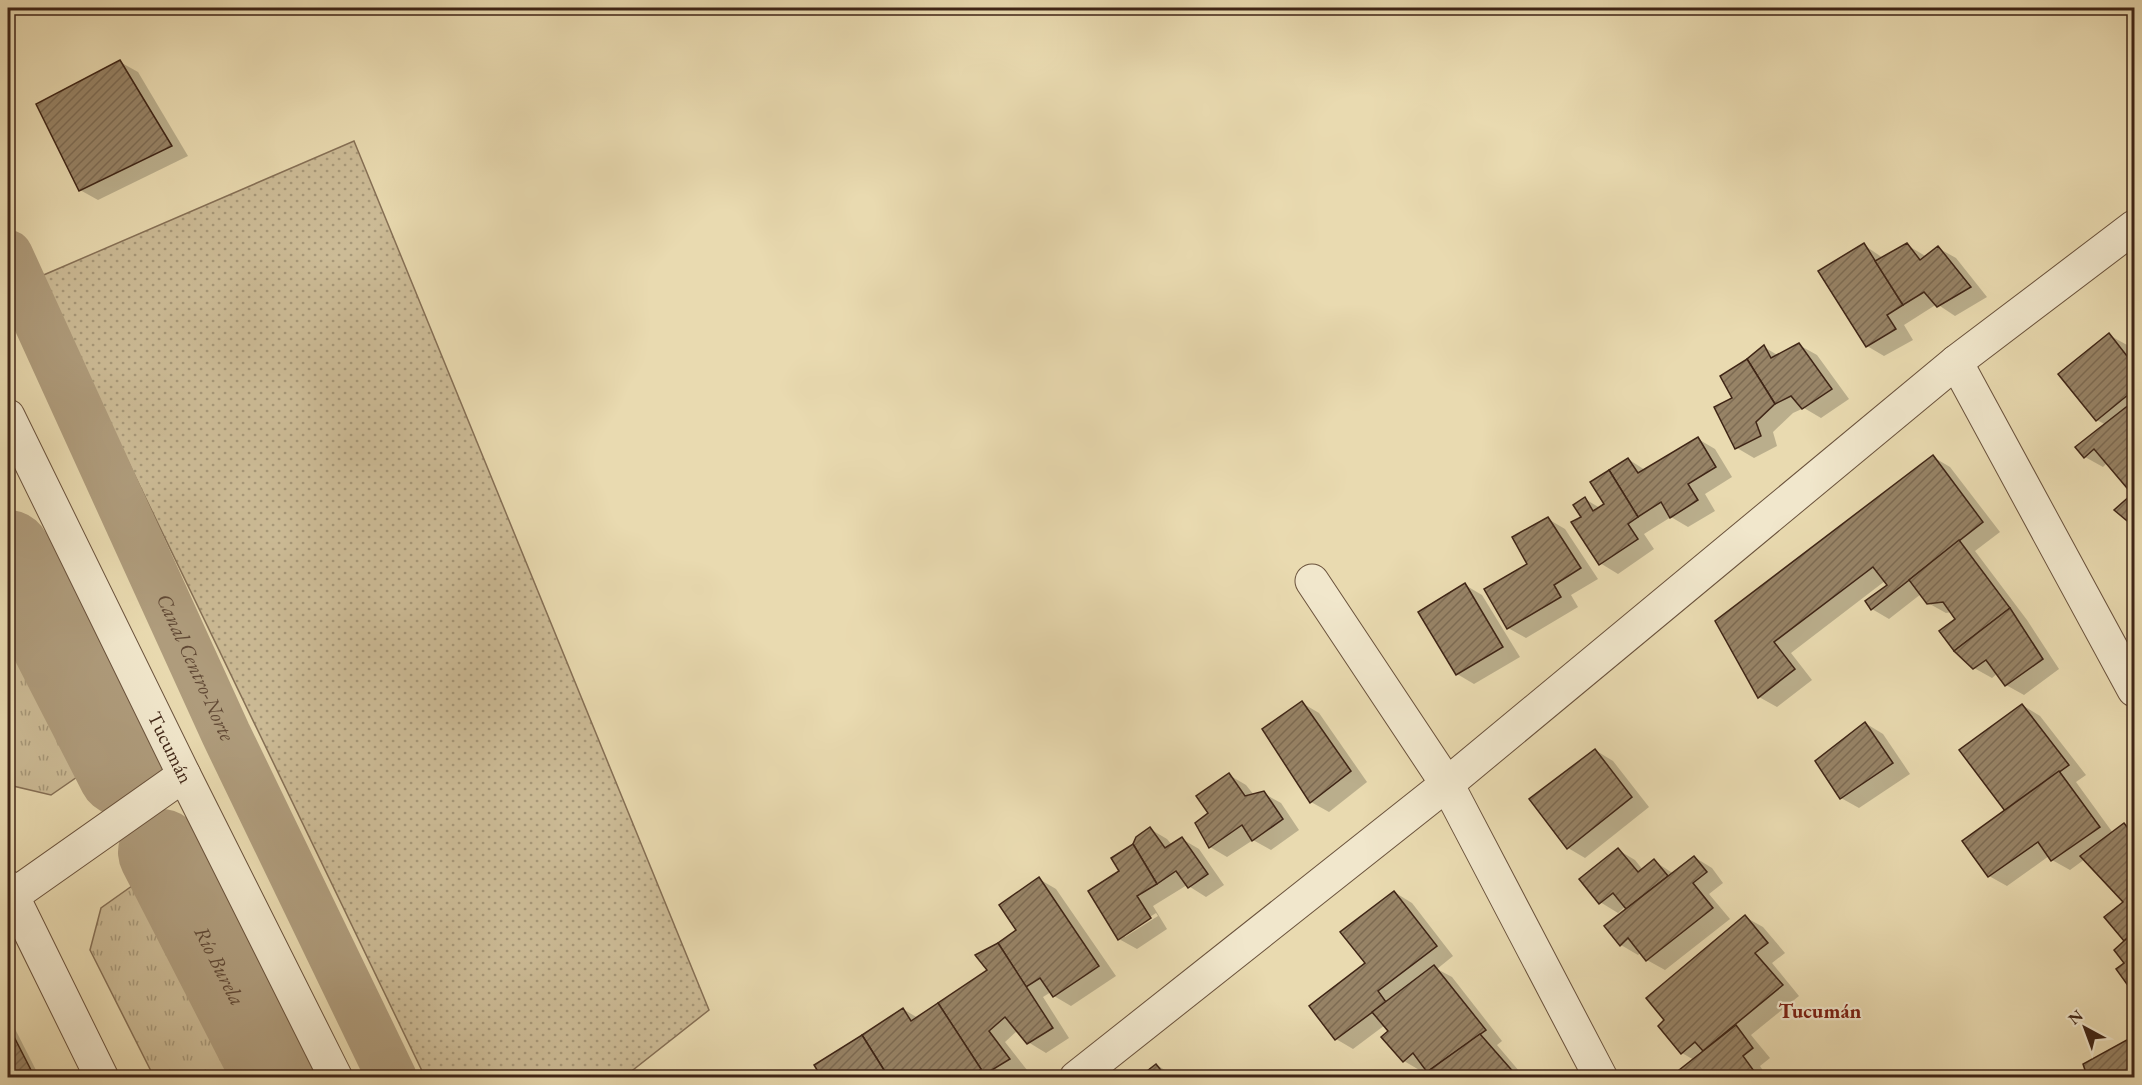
<svg xmlns="http://www.w3.org/2000/svg" width="2142" height="1085" viewBox="0 0 2142 1085" font-family="'EB Garamond',serif">
<style>
.grass{fill:url(#grass-dots);stroke:#867056;stroke-width:1.5}
.park{fill:url(#park-tufts);stroke:#867056;stroke-width:1.5}
.shadow{fill:#0003;fill-rule:evenodd}
.lines{fill:none;stroke-linecap:round;stroke-linejoin:round}
.canal{stroke:#af9c7c;stroke-width:50}
.river{stroke:#af9c7c;stroke-width:86}
.building{fill:url(#building-hatch);stroke:#3f2516;stroke-width:1.5}
.street-casing{stroke:#6a523c;stroke-width:35}
.street{stroke:#f1e7cc;stroke-width:33}
.labels{text-anchor:middle;stroke-width:4.5;stroke-linejoin:round;paint-order:stroke}
.street-label{font-size:20px;fill:#3f2516;stroke:#f1e7cc}
.water-label{font-size:21px;font-style:italic;fill:#614935;stroke:#f1e7cc}
.neighbourhood-label{font-size:21px;font-weight:bold;fill:#7a1f14;stroke:#f1e7cc}
</style>
<defs>
<pattern id="grass-dots" width="8" height="8" patternUnits="userSpaceOnUse" patternTransform="scale(1.5)"><rect width="8" height="8" fill="#ccbb96"/><path d="M2 2h.1M6 6h.1" fill="none" stroke="#a79879" stroke-width="1.8" stroke-linecap="round"/></pattern>
<pattern id="park-tufts" width="24" height="20" patternUnits="userSpaceOnUse" patternTransform="scale(1.5)"><rect width="24" height="20" fill="#ccbb96"/><path d="M3 7l-1-3M5 7V3M7 7l1-3M15 17l-1-3M17 17v-4M19 17l1-3" fill="none" stroke="#a79879"/></pattern>
<pattern id="building-hatch" width="6" height="6" patternUnits="userSpaceOnUse" patternTransform="scale(1.5)"><rect width="6" height="6" fill="#978366"/><path d="M-1 1l2-2M0 6l6-6M5 7l2-2" fill="none" stroke="#7d6b53"/></pattern>
</defs>
<rect width="100%" height="100%" fill="#e9dab0"/>
<filter id="stains"><feTurbulence type="fractalNoise" baseFrequency=".00333" numOctaves="4"/><feColorMatrix values="0 0 0 0 .2 0 0 0 0 .09 0 0 0 0 .02 0 0 0 .5 -.17"/></filter>
<radialGradient id="worn" r=".72"><stop offset=".6" stop-color="#630" stop-opacity="0"/><stop offset="1" stop-color="#630" stop-opacity=".3"/></radialGradient>
<!-- grass -->
<path class="grass" d="M354,141l355,869 -85,67h-199l-386,-800z"/>
<!-- park -->
<g class="park">
<path d="M8,611l82,157 -39,27 -42,-10 -1,-3z"/>
<path d="M146,876l106,201h-98l-64,-127 11,-42z"/>
</g>
<!-- shadow -->
<g class="shadow">
<path d="M120,62l18,10 50,84 -90,44 -18,-10z"/>
<path d="M1864,245l19,13 24,-13 20,12 11,-9 18,10 31,39 -32,19 -18,-12 -33,21 9,15 -29,16 -17,-10z"/>
<path d="M2109,335l18,10 7,10v170l-17,-15 17,-16 -27,-31 -4,4 -18,-10 21,-32 -9,-5z"/>
<path d="M1799,345l18,10 32,44 -28,19 -17,-10 -11,5 -20,19 4,14 -23,12 -17,-10 -3,-50 14,-38 16,-13 15,9z"/>
<path d="M1698,439l17,10 17,28 -27,17 10,17 -27,16 -17,-10 -16,10 -11,7 10,15 -36,25 -18,-11 -17,-46 2,-18 15,9 6,-4 22,-45 17,11z"/>
<path d="M1933,457l17,10 50,65 -25,19 52,69 32,49 -35,26 -18,-10 -8,-12 -6,5 -18,-10 -17,-48 -5,-8 -6,1 -18,-10 -7,-9 -32,25 -17,-10 17,-24 -4,-4 -94,72 21,27 -35,27 -18,-10 -42,-75z"/>
<path d="M1548,519l17,10 33,50 -27,16 7,12 -52,31 -18,-10 21,-63z"/>
<path d="M1465,585l17,10 38,62 -46,27 -17,-10z"/>
<path d="M1302,703l17,10 48,69 -38,30 -18,-10z"/>
<path d="M2022,705l18,11 46,59 -10,7 37,51 11,-8 10,6v160l-16,-22 8,-5v-62l-41,-43 -15,11 -18,-10 -3,-4 -42,30 -18,-10 -25,-34 43,-31z"/>
<path d="M1865,723l18,11 27,40 -51,34 -18,-10z"/>
<path d="M1595,750l18,11 36,46 -64,51 -17,-10z"/>
<path d="M1229,775l17,10 8,10 9,-2 18,10 18,27 -28,20 -18,-10 -26,17 -17,-10v-34z"/>
<path d="M1150,829l17,10 5,6 10,-6 17,10 25,36 -18,12 -19,-12 -34,21 14,23 -30,20 -18,-10 2,-67 13,-27zM1156,913l2,3 -33,21v-4z"/>
<path d="M1618,850l17,10 8,10 11,-9 20,13 20,-17 18,11 11,15 -14,11 21,25 -65,51 -18,-10 -6,-8 -3,3 -17,-10 7,-36 -2,-3 -8,7 -18,-11z"/>
<path d="M1039,879l17,10 60,87 -45,30 -17,-10 -3,-4 -8,5 26,41 -23,15 -18,-11 -10,-12 -13,12 22,28 -14,8h-189l79,-69 15,9 71,-48 10,-26 19,-13z"/>
<path d="M1394,892l18,11 41,53 -16,13 15,8 50,64 -5,4 28,33h-91l-8,-11 -5,4 -17,-10 -14,-30 -5,-6 -32,24 -17,-10z"/>
<path d="M1745,917l18,10 22,26 -13,10 27,33 -48,39 19,23 -10,8 8,12h-97l23,-18 -12,-7z"/>
<path d="M8,1021l4,2 28,55h-32z"/>
<path d="M2134,1038v40h-47l2,-2 -4,-12z"/>
<path d="M1157,1065l17,11 2,2h-36z"/>
</g>
<g class="lines">
<!-- canal -->
<path class="canal" id="s1" d="M8,255l218,479 166,344"/>
<!-- river -->
<g class="river">
<path d="M8,553l113,220"/>
<path id="s2" d="M161,852l116,226"/>
</g>
</g>
<!-- building -->
<g class="building">
<path d="M120,60l52,86 -93,45 -43,-87z"/>
<path d="M1864,243l39,62 -16,10 9,14 -30,18 -48,-76z"/>
<path d="M1907,243l13,17 18,-14 33,41 -34,20 -13,-15 -21,13 -28,-44z"/>
<path d="M2109,333l25,32v25l-38,31 -38,-47z"/>
<path d="M1799,343l33,46 -30,20 -11,-13 -16,8 -28,-45 17,-14 7,13z"/>
<path d="M1747,359l28,45 -19,18 5,14 -26,13 -21,-42 18,-9 -12,-22z"/>
<path d="M2130,404l4,5v114l-2,2 -18,-15 18,-16 -38,-45 -10,9 -9,-11z"/>
<path d="M1698,437l18,30 -28,17 10,16 -28,18 -9,-16 -23,15 -29,-47 19,-12 10,15z"/>
<path d="M1933,455l50,67 -112,88 -6,-9 22,-16 -14,-18 -99,75 21,27 -37,29 -43,-77z"/>
<path d="M1609,470l29,47 -10,7 10,15 -39,26 -28,-43 10,-5 -8,-12 12,-8 8,14 11,-7 -14,-22z"/>
<path d="M1548,517l33,51 -27,17 7,12 -54,32 -23,-40 43,-25 -15,-27z"/>
<path d="M1959,540l51,68 -56,43 -15,-20 16,-12 -12,-17 -16,2 -18,-24z"/>
<path d="M1465,583l38,64 -47,28 -38,-63z"/>
<path d="M2010,608l33,51 -38,27 -19,-26 -13,9 -19,-18z"/>
<path d="M1302,701l49,70 -41,32 -48,-74z"/>
<path d="M2022,704l47,61 -64,46 -46,-61z"/>
<path d="M1865,722l28,41 -53,36 -25,-38z"/>
<path d="M1595,749l37,48 -65,52 -38,-50z"/>
<path d="M2059,771l41,56 -49,34 -13,-19 -50,35 -26,-36z"/>
<path d="M1229,773l16,23 19,-5 19,28 -31,22 -10,-16 -33,23 -14,-25 13,-10 -12,-17z"/>
<path d="M2124,823l10,13v96l-10,9 -20,-24 19,-15 -43,-46z"/>
<path d="M1150,827l15,21 17,-11 26,37 -20,14 -12,-17 -19,13 -24,-40 3,-7z"/>
<path d="M1133,844l24,40 -20,12 14,22 -33,22 -30,-49 31,-20 -8,-13z"/>
<path d="M1618,848l20,24 16,-13 14,17 -42,33 -13,-16 -14,11 -20,-25z"/>
<path d="M1694,856l13,16 -14,11 20,25 -67,53 -18,-23 -8,8 -16,-20z"/>
<path d="M1039,877l60,89 -46,31 -13,-19 -14,9 -28,-44 18,-13 -17,-25z"/>
<path d="M1394,891l43,55 -59,45 8,11 -51,38 -26,-34 56,-43 -25,-31z"/>
<path d="M1745,915l23,28 -13,10 28,32 -80,66 -8,-9 -14,12 -23,-28 6,-6 -18,-22z"/>
<path d="M2134,932v62l-18,-25 8,-6 -10,-13z"/>
<path d="M998,943l55,85 -26,16 -22,-27 -16,14 21,28 -28,17 -1,-7 -43,-66 49,-33 -12,-15z"/>
<path d="M1434,965l52,65 -59,42 -14,-19 -10,9 -22,-25 7,-6 -16,-19z"/>
<path d="M938,1003l43,66 -12,9h-51l-5,-7 -11,7h-13l-27,-43 41,-27 8,13z"/>
<path d="M8,1025l25,49 -6,4h-19z"/>
<path d="M1736,1025l17,23 -10,8 16,22h-90z"/>
<path d="M1480,1034l36,41 -3,3h-81l-5,-6z"/>
<path d="M862,1035l27,43h-67l-8,-13z"/>
<path d="M2134,1036v42h-50l3,-2 -4,-12z"/>
<path d="M1156,1064l11,14h-29z"/>
</g>
<g class="lines">
<defs>
<g id="street">
<path d="M1956,362l178,328"/>
<path id="s3" d="M8,416l176,359 152,303"/>
<path d="M1312,581l135,203 154,294"/>
<path d="M8,887l94,191"/>
<path d="M8,899l176,-124"/>
<path d="M1076,1078l371,-294 509,-422 178,-135"/>
</g>
</defs>
<!-- street casing -->
<use href="#street" class="street-casing"/>
<!-- street -->
<use href="#street" class="street"/>
</g>
<g class="labels">
<!-- street labels -->
<g class="street-label">
<text dy="7" stroke="none"><textPath href="#s3" startOffset="369">Tucumán</textPath></text>
</g>
<!-- water labels -->
<g class="water-label">
<text dy="7" stroke="none"><textPath href="#s1" startOffset="453">Canal Centro-Norte</textPath></text>
<text dy="7" stroke="none"><textPath href="#s2" startOffset="128">Río Burela</textPath></text>
</g>
<!-- neighbourhood labels -->
<g class="neighbourhood-label">
<text x="1820" y="1018">Tucumán</text>
</g>
</g>
<!-- margin -->
<rect width="2142" height="1085" fill="none" stroke="#e9dab0" stroke-width="30"/>
<rect x="9" y="9" width="2124" height="1067" fill="none" stroke="#3f2516" stroke-width="3"/>
<rect x="15" y="15" width="2112" height="1055" fill="none" stroke="#3f2516" stroke-width="1.5"/>
<!-- north arrow -->
<g transform="translate(2085 1028) rotate(319)" stroke="#f1e7cc" stroke-width="4.5" paint-order="stroke">
<path d="M0-4.5L10 22L0 15L-10 22Z" fill="#3f2516"/>
<text y="-9" font-size="16" font-weight="bold" text-anchor="middle" fill="#3f2516">N</text>
</g>
<rect width="100%" height="100%" filter="url(#stains)"/>
<rect width="100%" height="100%" fill="url(#worn)"/>
</svg>
